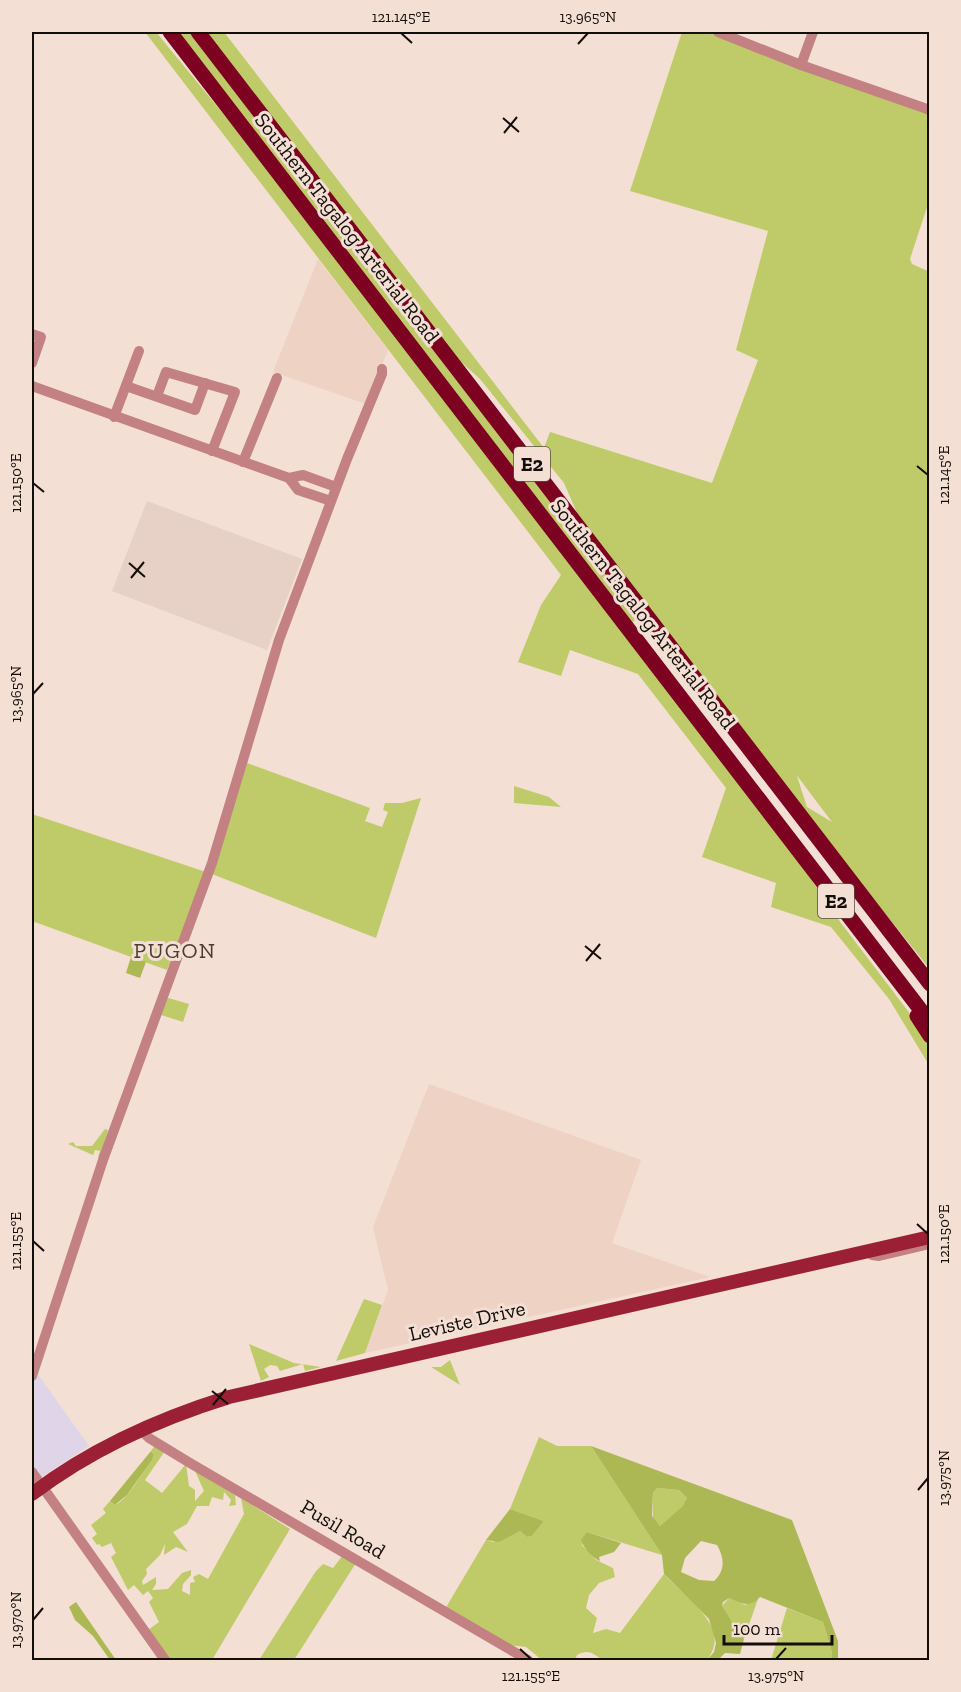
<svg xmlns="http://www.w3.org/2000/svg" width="961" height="1692" viewBox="0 0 961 1692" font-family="'Zilla Slab',serif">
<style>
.commercial{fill:#e7d0c5}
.built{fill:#eed2c4}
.education{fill:#e0d4e9}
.green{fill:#bfcb68;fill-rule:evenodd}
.forest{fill:#acb854;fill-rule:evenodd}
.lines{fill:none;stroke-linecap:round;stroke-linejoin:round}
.minor{stroke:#c48183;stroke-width:10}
.major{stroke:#9b2035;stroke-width:14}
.highway{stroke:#7d0222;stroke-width:15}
.ticks{fill:none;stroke:#140e0a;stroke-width:2}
.labels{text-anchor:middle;stroke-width:6;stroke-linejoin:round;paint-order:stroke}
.shield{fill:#f3dfd4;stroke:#574d47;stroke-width:1.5}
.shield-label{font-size:20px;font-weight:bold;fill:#140e0a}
.street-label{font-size:21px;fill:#140e0a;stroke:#f3dfd4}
.neighbourhood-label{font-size:22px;letter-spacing:1.5px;fill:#4c3c33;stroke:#f3dfd4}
.neatline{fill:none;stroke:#140e0a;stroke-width:2}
.ticks-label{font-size:15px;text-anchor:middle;fill:#140e0a}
</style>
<rect width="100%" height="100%" fill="#f3dfd4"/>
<!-- commercial -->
<path class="commercial" d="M147,501l155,58 -35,91 -155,-59z"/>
<!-- built -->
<g class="built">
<path d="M318,259l70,91 -22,54 -93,-32z"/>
<path d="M429,1084l212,76 -29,83 98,34 -345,76 23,-63 -15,-63z"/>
</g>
<!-- education -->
<path class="education" d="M37,1373l52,73 -49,32 -8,-14v-77z"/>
<!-- green -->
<g class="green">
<path d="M145,32h11l101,123 523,679 61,89 73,96 15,24v22l-40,-66 -58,-72 -60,-20 5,-24 -74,-26 24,-69 -88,-114 -68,-24 -9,26 -43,-14 23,-57 20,-30z"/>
<path d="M174,32h17l449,584 -10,8z"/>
<path d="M203,32h21l320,416 6,-16 162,51 46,-123 -22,-10 32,-119 -138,-40 52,-159h27l220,81v88l-19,58 2,5 18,8 -1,696 -102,-127 -250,-328 -13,-30 -84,-104 -29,-26zM797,776l1,1 34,45 -25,-15z"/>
<path d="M247,763l123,45 -5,13 17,6 6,-15 -5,-2 2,-7h17l19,-5 -45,140 -164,-64z"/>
<path d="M514,786l35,11 12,10 -47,-4z"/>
<path d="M32,814l174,58 -39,98 -135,-49z"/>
<path d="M165,997l24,7 -6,18 -25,-8z"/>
<path d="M105,1129l3,1 -7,28 -3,-1 2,-6 -5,-1 -2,5 -25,-11 5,-2 3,4h16z"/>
<path d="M364,1299l18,6 -17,48 -29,8z"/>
<path d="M249,1344l45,19 27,4 -16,4 -2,-7 -23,7 -3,-5 -7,-1 -6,4 5,8 -8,4z"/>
<path d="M450,1360l10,25 -29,-18h10z"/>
<path d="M539,1437l18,9h34l71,109 -75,-23 -5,13 14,15 17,8 2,9 -16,6 -10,12 -3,13 11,10 -4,15 13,-4 14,4 44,-59c21,25 69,52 43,86h-105c-9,-7 -14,-11 -25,-5l-2,5h-33l-16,-13 -18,-2 -63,-36 41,-69 7,2 27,-11 7,6 5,-1 12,-15 -34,-12z"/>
<path d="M155,1445l10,6 -20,29 17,13 24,-29 3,22 6,4v11l9,-10 -9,-20 40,24 1,10 -7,1 2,-6 -7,-8 -1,8 -11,-3 -3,9h-12l-10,18 -14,8 15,20 -12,-5 -12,8 1,-11 -5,11 -14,14 1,5 -5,7 1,4 13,-8v7l-4,6 16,-1 14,-16 9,-3v5l-8,9 -1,7 8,4v-12l5,-1 -2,-5 6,-3 9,5 36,-65 -3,-16 49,31 -78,131h-42l-22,-30 11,-8 -10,-20 4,-4 -5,-7 -5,4 -9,-10 -6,5 -17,-33 5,-4 -5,-10 -9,4 -3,-3 -2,1 -5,-7 5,-4 -6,-9 15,-12 -3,-4 7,-8 5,4c12,-4 28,-34 37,-45l2,-5 -3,-4z"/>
<path d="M657,1488l22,2 8,8 -3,8 -24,20 -7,-7v-26z"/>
<path d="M343,1555l13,8 -62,97h-35l57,-89 7,-7 10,4z"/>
<path d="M729,1598l16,7 13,-6 -14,40c-11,-10 -14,-22 -22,-33z"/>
<path d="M787,1608l36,14 9,30 -1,8h-60z"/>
</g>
<!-- forest -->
<g class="forest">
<path d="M131,957l15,5 -6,16 -14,-5z"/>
<path d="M591,1446l201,74 46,121v19h-7l1,-8 -9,-30 -63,-25c-10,11 -18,7 -31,1l-6,4 -1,4c9,12 12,24 22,33l-4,15 -15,-1 -7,7h-11l7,-8 2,-9 -7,-24 -45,-45 -2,-19zM657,1488l22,2 8,8 -4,8 -23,20 -8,-10 1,-23zM701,1541l16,4c7,12 9,25 -3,36l-15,-1 -18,-8 4,-14z"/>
<path d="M151,1451l3,4 -2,5 -25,35 -12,10 -5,-4z"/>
<path d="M510,1509l34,12 -12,15 -5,1 -7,-6 -21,11 -13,-2z"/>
<path d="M587,1532l34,11 -7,9 -15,5 1,4c-7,-2 -17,-14 -19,-21z"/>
<path d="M76,1602l40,58h-6l-17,-24 -18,-16 -6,-13z"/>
</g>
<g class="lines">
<!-- minor -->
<g class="minor">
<path d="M718,32l83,33 129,45"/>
<path d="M801,65l12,-33"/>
<path d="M32,334l9,3 -9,26"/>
<path d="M32,386l257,92 14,-3 33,12"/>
<path d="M126,386l69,24 10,-27"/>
<path d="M157,396l9,-24 69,20 -23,59"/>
<path d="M114,417l25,-66"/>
<path d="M243,462l34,-84"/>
<path d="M289,478l9,12 33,11"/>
<path d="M870,1250l2,5 7,1 51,-12"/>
<path d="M32,1376l71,-216 109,-297 67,-223 68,-181 35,-85v-5"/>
<path d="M140,1429l9,9 41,25 338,197"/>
<path d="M32,1472l133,188"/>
</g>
<!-- major -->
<path class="major" d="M32,1494c59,-45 126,-75 197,-97l701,-160"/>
<!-- highway -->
<g class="highway">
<path d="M170,32l760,990"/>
<path d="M198,32l732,952"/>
<path d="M917,1016l13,20"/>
</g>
</g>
<!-- ticks -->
<path class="ticks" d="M401,33l11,10M578,44l10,-11M503,118l16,14M504,133l13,-16M917,466l11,9M33,483l11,9M129,563l16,14M131,578l13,-16M33,694l10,-11M585,946l16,13M586,961l14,-17M917,1224l11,10M33,1241l11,10M212,1391l16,13M213,1405l13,-16M918,1490l10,-12M33,1620l10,-12M520,1649l11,10M776,1659l10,-11"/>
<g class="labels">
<!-- shield labels -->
<g class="shield">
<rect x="514" y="447" width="36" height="34" rx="4.5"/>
<rect x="818" y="884" width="36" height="34" rx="4.5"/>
</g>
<g class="shield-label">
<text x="532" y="471">E2</text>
<text x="836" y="908">E2</text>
</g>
<!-- street labels -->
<g class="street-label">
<text transform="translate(347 228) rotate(52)" y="7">Southern Tagalog Arterial Road</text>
<text transform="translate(643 614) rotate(52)" y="7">Southern Tagalog Arterial Road</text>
<text transform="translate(467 1321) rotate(-13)" y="7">Leviste Drive</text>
<text transform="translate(343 1529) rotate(31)" y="7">Pusil Road</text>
</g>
<!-- neighbourhood labels -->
<g class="neighbourhood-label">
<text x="175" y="958">PUGON</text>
</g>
</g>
<!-- border -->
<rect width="961" height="1692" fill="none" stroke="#f3dfd4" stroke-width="66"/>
<!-- scale -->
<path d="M724 1635v9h108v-9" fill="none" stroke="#140e0a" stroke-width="3"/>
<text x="733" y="1635" font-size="18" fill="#140e0a" stroke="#f3dfd4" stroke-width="4.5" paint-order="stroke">100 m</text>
<rect x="33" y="33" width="895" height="1626" class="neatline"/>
<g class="ticks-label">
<text x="401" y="22">121.145°E</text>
<text x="588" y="22">13.965°N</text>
<text transform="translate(944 475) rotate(-90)" y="5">121.145°E</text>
<text transform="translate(16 483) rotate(-90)" y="5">121.150°E</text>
<text transform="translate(16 694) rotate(-90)" y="5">13.965°N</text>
<text transform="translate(944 1234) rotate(-90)" y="5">121.150°E</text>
<text transform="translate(16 1241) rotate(-90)" y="5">121.155°E</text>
<text transform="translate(944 1478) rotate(-90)" y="5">13.975°N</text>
<text transform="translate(16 1620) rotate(-90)" y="5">13.970°N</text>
<text x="531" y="1681">121.155°E</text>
<text x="776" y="1681">13.975°N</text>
</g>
</svg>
